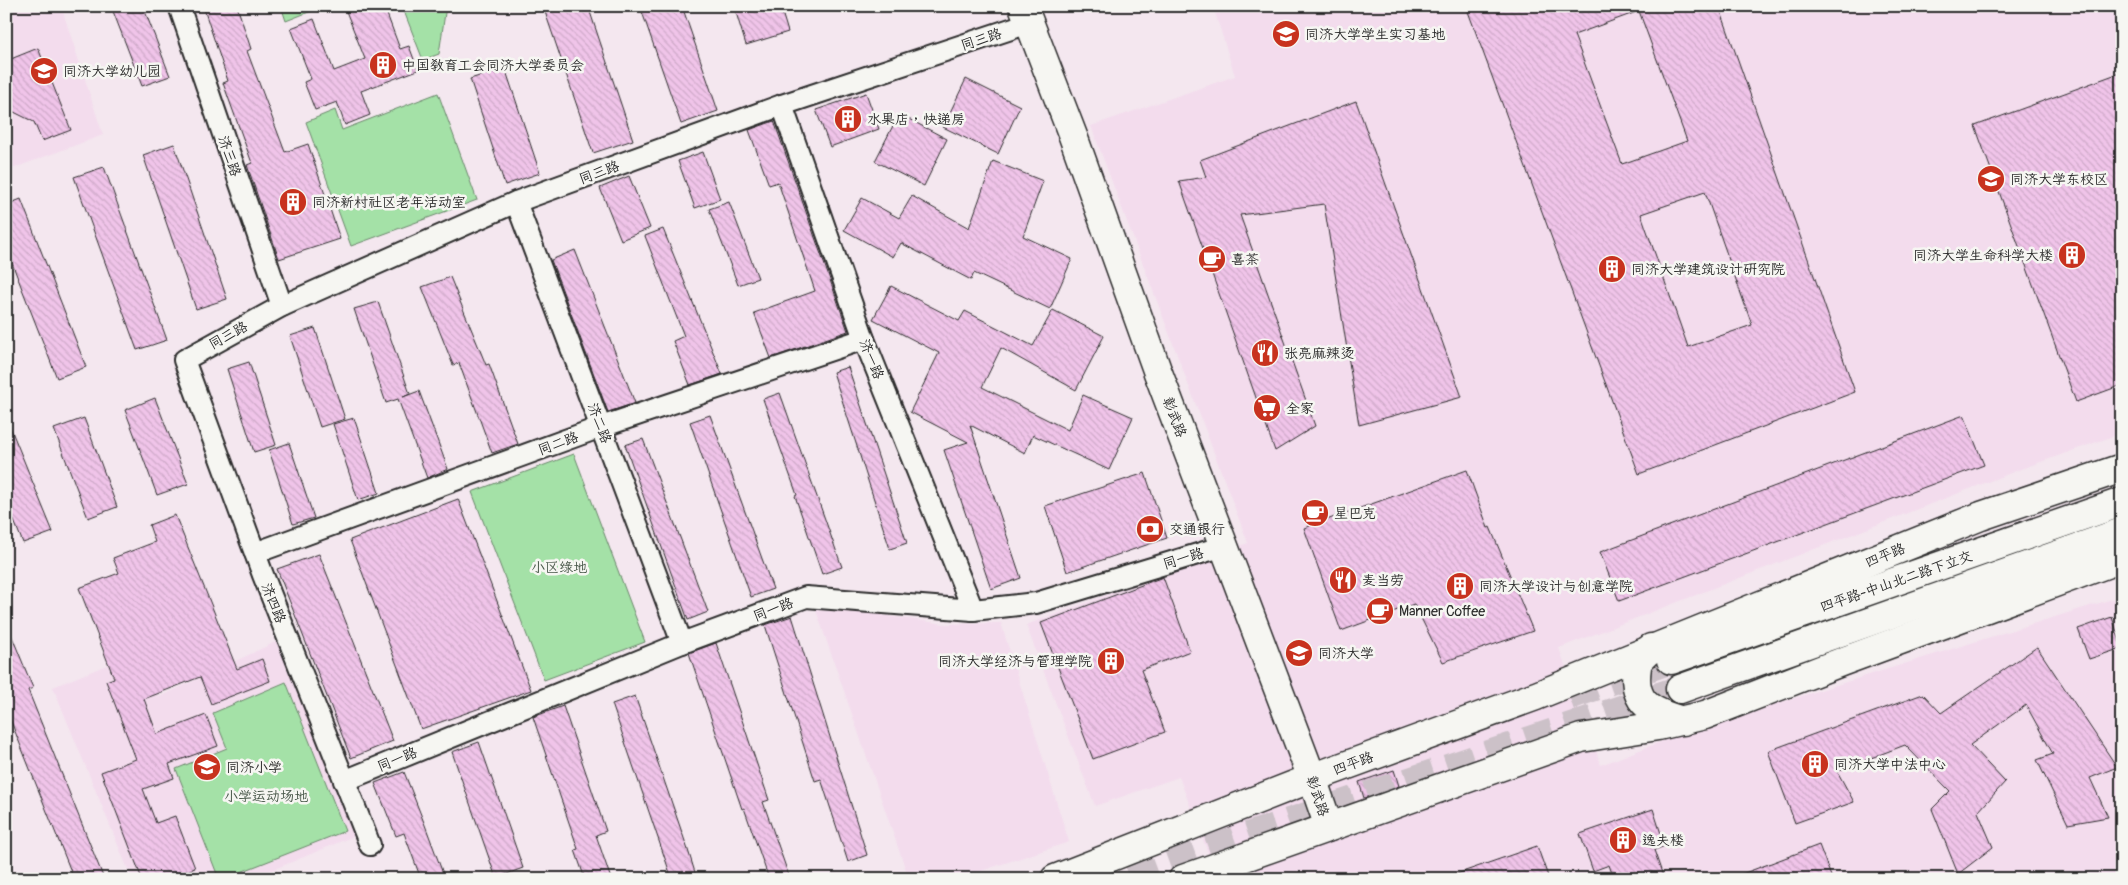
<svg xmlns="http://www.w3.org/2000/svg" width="2128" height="885" viewBox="0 0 2128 885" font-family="Pangolin,'LXGW WenKai TC',sans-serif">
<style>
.built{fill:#f3dced}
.park{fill:#a4e1a7;stroke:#688669}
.building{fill:url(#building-back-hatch);stroke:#2b2b2b;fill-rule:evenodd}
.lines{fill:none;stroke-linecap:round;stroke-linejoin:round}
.primary-tunnel{stroke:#ccc1c8;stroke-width:28;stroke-dasharray:28 14;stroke-linecap:butt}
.street-casing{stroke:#2b2b2b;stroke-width:24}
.secondary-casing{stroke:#2b2b2b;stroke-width:31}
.primary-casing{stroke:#2b2b2b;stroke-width:31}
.street{stroke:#f6f6f2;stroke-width:20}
.secondary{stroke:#f6f6f2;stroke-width:28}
.primary{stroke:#f6f6f2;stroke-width:28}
.labels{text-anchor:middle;stroke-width:5;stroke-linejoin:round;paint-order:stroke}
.poi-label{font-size:14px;fill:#2b2b2b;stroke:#f6f6f2;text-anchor:start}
.street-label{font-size:14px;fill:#2b2b2b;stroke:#f6f6f2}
.park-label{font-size:14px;fill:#49584a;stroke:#f6f6f2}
</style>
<defs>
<pattern id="building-back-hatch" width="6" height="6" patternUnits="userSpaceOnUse" patternTransform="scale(1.25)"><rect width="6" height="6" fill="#f0c4e9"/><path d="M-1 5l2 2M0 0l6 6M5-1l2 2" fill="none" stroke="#cea9c8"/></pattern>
</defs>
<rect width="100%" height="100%" fill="#f4e7ef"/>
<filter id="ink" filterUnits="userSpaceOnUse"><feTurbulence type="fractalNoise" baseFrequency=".02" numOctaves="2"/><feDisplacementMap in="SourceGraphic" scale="10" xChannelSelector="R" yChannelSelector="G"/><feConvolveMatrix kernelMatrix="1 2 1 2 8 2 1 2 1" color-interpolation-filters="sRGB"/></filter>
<g filter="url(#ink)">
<!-- built -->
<g class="built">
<path d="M6,6h55l42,129 -97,36z"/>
<path d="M1213,6h909v427l-101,36 -462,179 42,117 85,-33 436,-136v283h-904l-39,-102 -84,29 -69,-181 222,-82 -157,-417 144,-50z"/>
<path d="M816,610l42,2 87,12 56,-1 68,219 -112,37h-48z"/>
<path d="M282,639l72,197 -103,43h-119l-79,-192 88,-36 18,46z"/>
</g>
<!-- park -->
<g class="park">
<path d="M281,6h43l-38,15z"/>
<path d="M402,6h44l-7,48 -16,6z"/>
<path d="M438,93l39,107 -126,46 -45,-124 29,-12 7,20z"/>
<path d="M574,454l71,188 -101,38 -72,-188z"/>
<path d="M286,682l59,149 -122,48h-4l-43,-110 51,-21 -14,-35z"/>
</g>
<!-- building -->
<g class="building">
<path d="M111,6h32l27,70 -28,10z"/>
<path d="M203,6h34l14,43 -4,2 38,101 23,-8 32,95 -61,20 -32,-94 5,-2 -29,-80 5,-2z"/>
<path d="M344,6h40l16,43 9,-3 9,24 -57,21 9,24 -25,10 -8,-23 -22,8 -11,-28 7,-3 -20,-51 23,-9 20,52 31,-12z"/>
<path d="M543,6h45l45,134 -40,13z"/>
<path d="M640,6h42l36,105 -37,13z"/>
<path d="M734,6h46l8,26 -42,13z"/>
<path d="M1466,6h253l136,386 -216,82zM1639,11l48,130 -65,23 -48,-129zM1705,192l47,133 -64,22 -47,-133z"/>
<path d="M38,48l33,82 -29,11 -8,-19 -28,-14v-47z"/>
<path d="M505,68l35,105 -35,12 -35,-106z"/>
<path d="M2122,72v313l-46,17 -101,-276z"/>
<path d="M966,79l54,27 -22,48 -55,-27z"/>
<path d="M866,93l13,36 -49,18 -14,-37z"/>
<path d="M1356,101l106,296 -103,28 -35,-221 -84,11 75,211 -40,25 -96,-270 27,-4 -6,-17z"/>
<path d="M899,114l48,25 -23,47 -49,-25z"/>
<path d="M774,121l74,210 -77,27 -17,-45 61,-22 -37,-109 -9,3 -20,-55z"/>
<path d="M174,144l53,155 -31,10 -53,-154z"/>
<path d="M703,152l17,47 -25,9 -17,-47z"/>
<path d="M993,161l50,20 -20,55 49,23 -22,50 -76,-36 -3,7 -70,-37 -8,14 -49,-27 18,-32 37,20 13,-22 57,32z"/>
<path d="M104,167l63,173 -30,10 -63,-173z"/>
<path d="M629,176l21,52 -29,12 -21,-52z"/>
<path d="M21,199l65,168 -29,11 -51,-130v-43z"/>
<path d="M729,202l29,76 -20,7 -29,-76z"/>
<path d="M663,229l59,145 -32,11 -17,-44 11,-5 -39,-100z"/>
<path d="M575,250l60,153 -27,9 -57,-152z"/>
<path d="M450,277l36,88 3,-1 29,80 -26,9 -33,-90 -6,2 -31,-78z"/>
<path d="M891,286l68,35 6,-10 68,35 20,-36 51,26 -28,54 -75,-42 -19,39 86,43 15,-35 50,22 -24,53 -76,-35 -8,18 -55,-28 51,153 -30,11 -47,-139 24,-8 -58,-30 29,-59 -66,-34z"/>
<path d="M378,302l32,92 -7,3 16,-6 29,78 -21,9 -29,-79 -12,4 -32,-94z"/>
<path d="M315,328l30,91 -25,8 -30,-91z"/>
<path d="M249,362l27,83 -22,7 -27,-83z"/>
<path d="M848,367l59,176 -17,6 -57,-177z"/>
<path d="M780,393l62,174 -20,7 -27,-78 2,-1 -34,-96z"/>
<path d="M155,398l33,86 -31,11 -32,-85z"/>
<path d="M710,415l63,174 -22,8 -61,-175z"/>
<path d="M1964,415l20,50 -365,136 -19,-49z"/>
<path d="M6,417l47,115 -30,11 -17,-42z"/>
<path d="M84,418l33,89 -29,11 -34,-89z"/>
<path d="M354,418l25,75 -21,7 -25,-76z"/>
<path d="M643,439l65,173 -20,8 -63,-175z"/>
<path d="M289,443l25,75 -21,6 -24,-74z"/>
<path d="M1467,470l21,58 2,-1 43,104 -90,31 -29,-58 -73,27 -37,-103z"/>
<path d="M1145,473l22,65 -100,34 -22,-66z"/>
<path d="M458,499l73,191 -110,39 -71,-189z"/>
<path d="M175,515l62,154 25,-10 8,22 -59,23 -11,-27 -56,22 13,35 49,-19 12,31 -49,18 5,14 -31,11 13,34 19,-7 20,52 -29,11h-24l-41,-107 35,-13 -30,-78 8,-3 -35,-90 40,-15 -6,-15 42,-16 -6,-17z"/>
<path d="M319,554l74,187 -42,17 -74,-189z"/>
<path d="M1163,577l27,74 -49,19 24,62 -72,27 -52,-136z"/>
<path d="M792,616l75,239 -19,7 -27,-83 -6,2 -50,-156z"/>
<path d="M2112,617l10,31 -33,11 -11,-30z"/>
<path d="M6,622l27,66 -5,2 76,189h-30l-68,-170z"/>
<path d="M716,643l53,157 -6,2 27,77h-21l-25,-71 -2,1 -53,-156z"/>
<path d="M2037,647l80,120 -27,11 18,39 -40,7 -31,-64 16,-6 -27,-49 -56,40 35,37 -27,30 15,35 -35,27 -26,-65 18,-18 -45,-46 -68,26 17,31 -59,21 -27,-72 155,-57 18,19z"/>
<path d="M635,696l53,154 9,29h-25l-60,-175z"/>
<path d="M563,706l43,125 -10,4 15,44h-26l-10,-29 3,-1 -45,-132z"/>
<path d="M479,742l44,126 -27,10 -44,-126z"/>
<path d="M1394,770l5,16 -35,12 -5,-16z"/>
<path d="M404,772l21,53 20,54h-24l-17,-46 -8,3 -21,-53z"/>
<path d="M1653,809l12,37 -11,4 10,29h-50l-5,-14 -16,6 -13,-37z"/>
<path d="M1819,845l13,34h-98v-2z"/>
<path d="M1537,846l12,33h-98v-3z"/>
</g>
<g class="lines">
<!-- primary-tunnel -->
<g class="primary-tunnel">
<path d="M1569,696l102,-36"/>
<path d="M1130,879l112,-41 438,-149"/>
</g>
<defs>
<g id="street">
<path d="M179,6l103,300"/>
<path d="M782,105l82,234 109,271"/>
<path d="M516,202l166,441"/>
<path d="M255,553l346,-126 263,-88"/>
<path d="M344,781l338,-138 124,-46 167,13 63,-7 188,-57"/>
<path d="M370,845l-107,-270 -79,-215 98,-54 234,-104 266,-97 247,-82"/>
</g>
<path id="secondary" d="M1023,6l50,130 84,234 155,408 17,49"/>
<g id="primary">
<path d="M1651,648l-13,13c-8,40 9,50 45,60"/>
<path d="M1671,660l451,-158"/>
<path d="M1680,689l442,-157"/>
<path d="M1055,879l257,-101 224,-82 445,-180 141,-48"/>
<path d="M1183,879l398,-141 77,-12 47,-11 136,-53 281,-104"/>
</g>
</defs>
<!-- street casing -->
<use href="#street" class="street-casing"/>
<!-- secondary casing -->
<use href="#secondary" class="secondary-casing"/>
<!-- primary casing -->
<use href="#primary" class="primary-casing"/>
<!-- street -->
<use href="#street" class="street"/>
<!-- secondary -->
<use href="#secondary" class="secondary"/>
<!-- primary -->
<use href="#primary" class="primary"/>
</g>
</g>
<!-- icons -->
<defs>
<symbol id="school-disc" viewBox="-11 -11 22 22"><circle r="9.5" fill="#c8321e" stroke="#f6f6f2"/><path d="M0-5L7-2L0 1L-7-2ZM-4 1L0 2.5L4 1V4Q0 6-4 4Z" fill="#fff"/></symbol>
<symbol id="building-disc" viewBox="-11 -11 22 22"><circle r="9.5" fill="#c8321e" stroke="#f6f6f2"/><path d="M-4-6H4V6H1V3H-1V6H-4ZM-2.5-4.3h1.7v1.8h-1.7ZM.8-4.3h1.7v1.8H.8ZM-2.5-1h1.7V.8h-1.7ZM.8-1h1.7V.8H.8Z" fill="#fff"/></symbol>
<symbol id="cafe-disc" viewBox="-11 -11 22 22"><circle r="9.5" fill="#c8321e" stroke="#f6f6f2"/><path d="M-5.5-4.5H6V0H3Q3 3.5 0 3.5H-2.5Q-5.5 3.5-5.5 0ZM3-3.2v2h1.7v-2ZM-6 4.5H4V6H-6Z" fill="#fff"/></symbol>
<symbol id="restaurant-disc" viewBox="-11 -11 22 22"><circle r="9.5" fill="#c8321e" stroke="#f6f6f2"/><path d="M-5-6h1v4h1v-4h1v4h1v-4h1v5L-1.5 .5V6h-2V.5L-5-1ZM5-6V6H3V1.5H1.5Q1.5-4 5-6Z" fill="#fff"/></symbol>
<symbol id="supermarket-disc" viewBox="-11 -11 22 22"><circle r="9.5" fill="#c8321e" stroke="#f6f6f2"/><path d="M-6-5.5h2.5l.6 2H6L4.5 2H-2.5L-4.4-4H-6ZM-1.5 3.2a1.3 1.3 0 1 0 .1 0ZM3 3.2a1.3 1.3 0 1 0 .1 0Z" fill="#fff"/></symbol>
<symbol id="bank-disc" viewBox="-11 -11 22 22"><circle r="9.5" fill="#c8321e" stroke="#f6f6f2"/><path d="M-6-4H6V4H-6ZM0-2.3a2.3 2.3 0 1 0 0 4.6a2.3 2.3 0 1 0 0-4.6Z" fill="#fff"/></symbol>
<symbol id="university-disc" viewBox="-11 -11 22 22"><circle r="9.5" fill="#c8321e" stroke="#f6f6f2"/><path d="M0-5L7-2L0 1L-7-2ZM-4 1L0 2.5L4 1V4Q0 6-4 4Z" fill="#fff"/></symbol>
</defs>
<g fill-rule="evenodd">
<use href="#school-disc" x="1270" y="18" width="32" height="32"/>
<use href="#building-disc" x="367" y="49" width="32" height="32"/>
<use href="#school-disc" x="28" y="55" width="32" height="32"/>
<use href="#building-disc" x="832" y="103" width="32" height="32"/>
<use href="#school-disc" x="1975" y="163" width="32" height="32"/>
<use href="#building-disc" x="277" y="186" width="32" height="32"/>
<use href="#building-disc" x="2056" y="239" width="32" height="32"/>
<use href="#cafe-disc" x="1196" y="243" width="32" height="32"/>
<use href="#building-disc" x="1596" y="253" width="32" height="32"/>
<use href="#restaurant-disc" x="1249" y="337" width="32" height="32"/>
<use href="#supermarket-disc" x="1251" y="392" width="32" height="32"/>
<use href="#cafe-disc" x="1299" y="497" width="32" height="32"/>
<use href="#bank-disc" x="1134" y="513" width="32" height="32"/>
<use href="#restaurant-disc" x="1327" y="564" width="32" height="32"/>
<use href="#building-disc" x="1444" y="570" width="32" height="32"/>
<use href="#cafe-disc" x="1364" y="595" width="32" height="32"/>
<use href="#university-disc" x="1283" y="637" width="32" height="32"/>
<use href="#building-disc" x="1095" y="645" width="32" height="32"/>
<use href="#building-disc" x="1799" y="748" width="32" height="32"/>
<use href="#school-disc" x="191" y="751" width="32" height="32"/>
<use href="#building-disc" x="1607" y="824" width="32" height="32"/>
</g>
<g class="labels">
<!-- poi labels -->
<g class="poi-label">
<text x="1305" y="39">同济大学学生实习基地</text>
<text x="402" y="70">中国教育工会同济大学委员会</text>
<text x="63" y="76">同济大学幼儿园</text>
<text x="867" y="124">水果店，快递房</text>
<text x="2010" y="184">同济大学东校区</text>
<text x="312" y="207">同济新村社区老年活动室</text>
<text x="2053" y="260" text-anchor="end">同济大学生命科学大楼</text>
<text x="1231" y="264">喜茶</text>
<text x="1631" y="274">同济大学建筑设计研究院</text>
<text x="1284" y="358">张亮麻辣烫</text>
<text x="1286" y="413">全家</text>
<text x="1334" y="518">星巴克</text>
<text x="1169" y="534">交通银行</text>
<text x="1362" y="585">麦当劳</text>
<text x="1479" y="591">同济大学设计与创意学院</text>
<text x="1399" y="616">Manner Coffee</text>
<text x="1318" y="658">同济大学</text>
<text x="1092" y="666" text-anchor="end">同济大学经济与管理学院</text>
<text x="1834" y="769">同济大学中法中心</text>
<text x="226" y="772">同济小学</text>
<text x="1642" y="845">逸夫楼</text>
</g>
<!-- street labels -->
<g class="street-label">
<text transform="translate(981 39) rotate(-18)" y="5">同三路</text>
<text transform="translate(230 156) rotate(71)" y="5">济三路</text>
<text transform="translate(599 172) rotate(-20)" y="5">同三路</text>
<text transform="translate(228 335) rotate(-29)" y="5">同三路</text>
<text transform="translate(872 359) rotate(68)" y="5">济一路</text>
<text transform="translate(1175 417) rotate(69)" y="5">彰武路</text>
<text transform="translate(600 423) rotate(69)" y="5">济二路</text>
<text transform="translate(558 443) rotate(-20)" y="5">同二路</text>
<text transform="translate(1885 555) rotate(-22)" y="5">四平路</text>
<text transform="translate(1183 558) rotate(-17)" y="5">同一路</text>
<text transform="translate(1896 581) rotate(-19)" y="5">四平路-中山北二路下立交</text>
<text transform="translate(274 603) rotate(68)" y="5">济四路</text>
<text transform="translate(773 609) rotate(-21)" y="5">同一路</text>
<text transform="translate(397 759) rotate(-22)" y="5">同一路</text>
<text transform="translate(1353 763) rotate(-20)" y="5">四平路</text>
<text transform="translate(1318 796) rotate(71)" y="5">彰武路</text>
</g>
<!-- park labels -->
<g class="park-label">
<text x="559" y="572">小区绿地</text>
<text x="266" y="801">小学运动场地</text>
</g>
</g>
<!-- margin -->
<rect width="2128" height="885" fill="none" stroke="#f6f6f2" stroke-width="25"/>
<rect x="12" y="12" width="2103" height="860" fill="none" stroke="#2b2b2b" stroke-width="2" filter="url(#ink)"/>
</svg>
